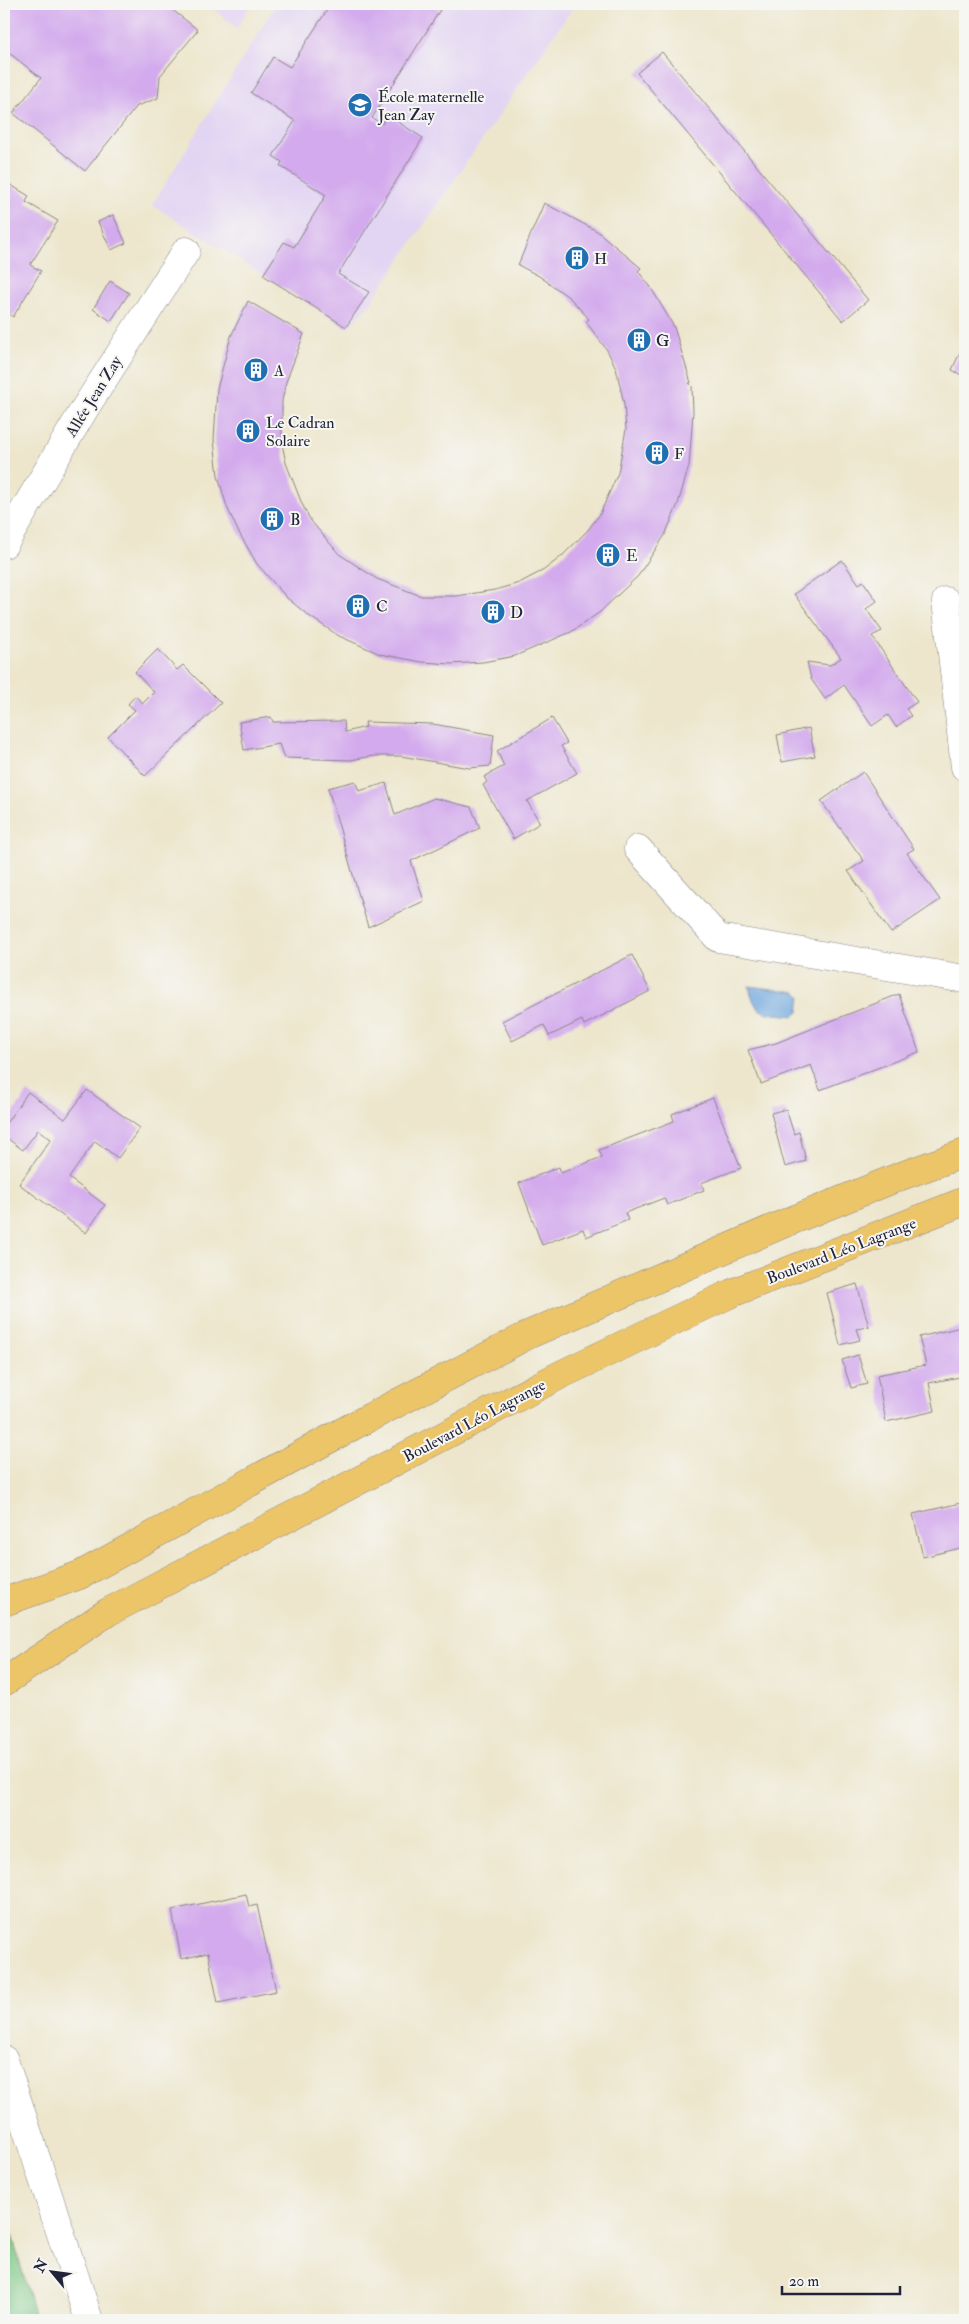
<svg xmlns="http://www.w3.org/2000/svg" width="969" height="2324" viewBox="0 0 969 2324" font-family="'IM FELL Double Pica',serif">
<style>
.built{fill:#e2d4f3}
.green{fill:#7bc684;stroke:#4e7460}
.water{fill:#70a7de;stroke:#49648c}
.building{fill:#d3aaed}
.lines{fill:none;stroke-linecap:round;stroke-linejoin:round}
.minor-casing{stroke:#888484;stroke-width:29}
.major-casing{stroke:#888484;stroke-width:29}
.minor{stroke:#fff;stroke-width:28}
.major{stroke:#edc569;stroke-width:28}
.labels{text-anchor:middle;stroke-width:4;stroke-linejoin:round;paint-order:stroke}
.poi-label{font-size:16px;fill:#22223b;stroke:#f6f6f2;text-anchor:start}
.street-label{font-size:16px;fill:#22223b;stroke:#f6f6f2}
</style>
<rect width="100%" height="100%" fill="#f6f6f2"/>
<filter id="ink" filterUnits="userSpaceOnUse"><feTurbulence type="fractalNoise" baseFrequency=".02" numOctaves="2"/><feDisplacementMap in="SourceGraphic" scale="10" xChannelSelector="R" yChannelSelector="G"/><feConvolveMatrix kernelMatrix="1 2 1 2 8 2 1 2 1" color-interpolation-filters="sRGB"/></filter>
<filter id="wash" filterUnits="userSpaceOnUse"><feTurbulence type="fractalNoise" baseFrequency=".0096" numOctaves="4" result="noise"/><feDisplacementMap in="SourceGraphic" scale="20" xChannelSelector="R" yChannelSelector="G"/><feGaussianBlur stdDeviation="1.12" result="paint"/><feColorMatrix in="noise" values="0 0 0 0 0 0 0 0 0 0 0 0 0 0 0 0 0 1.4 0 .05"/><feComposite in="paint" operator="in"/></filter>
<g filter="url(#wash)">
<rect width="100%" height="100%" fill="#ede6cc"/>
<!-- built -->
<g class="built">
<path d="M207,4h44l-14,24z"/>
<path d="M276,4h299l-206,301 -21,23 -196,-123z"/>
</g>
<!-- green -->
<path class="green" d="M12,2235l24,85h-32v-84z"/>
<!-- water -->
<path class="water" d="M749,986l48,6 4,4 -2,16 -5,4c-29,-4 -38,2 -45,-30z"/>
<g id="blocks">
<!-- building -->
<g class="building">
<path d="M4,4h90l4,3 3,-3h64l33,26 -38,46 -2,22 -21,8 -52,65 -72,-58 28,-35 -37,-29z"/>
<path d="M331,4h99l10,6 -68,108 10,6 5,-9 36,23 -85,136 31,18 -23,35 -83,-52 21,-33 10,5 32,-52 -46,-29 2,-4 -9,-6 22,-35 -44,-28 22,-36 17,10z"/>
<path d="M662,52l206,248 -25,21 -206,-248z"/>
<path d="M4,181l25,15 -3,6 32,19 -28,44 11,6 -28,46 -9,-6z"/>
<path d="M544,203l53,28 44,37 -3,3 12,15 24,41 17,56h-2l3,3 1,26 -4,54 -11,38 -13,31 -27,41 -38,36 -29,20 -56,24 -32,6 -32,2 -29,-2 -42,-8 -41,-18 -30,-20 -22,-18 -30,-34 -19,-33 -11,-24 -9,-31 -4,-36 3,-51 14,-53 17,-35 56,33 -18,48 -4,19v43l4,19 16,41 9,17 28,33 38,25 44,17h35l39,-6 24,-7 25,-13 18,-14 26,-26 12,-16 18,-41 8,-44 -2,-25 -8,-36 -9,-18 -21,-28 3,-3 -19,-21 -31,-22 -21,-11z"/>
<path d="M113,215l13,28 -15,7 -13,-28z"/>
<path d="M110,281l19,12 -18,28 -18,-12z"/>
<path d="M965,341v36l-13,-7z"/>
<path d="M842,560l17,24 4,-3 14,20 -11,8 16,22 -10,5 45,66 -11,7 5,7 -15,11 -8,-12 -16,11 -28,-41 -19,14 -14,-20 -4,-17 23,3 11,-7 -47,-64z"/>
<path d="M158,649l19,21 6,-5 38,38 -76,73 -37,-39 27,-27 -7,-6 7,-8 8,7 11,-11 -19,-20z"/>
<path d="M271,717l2,5 71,-1 1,11 21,-5 -1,-5 68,2 61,11 -4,31 -21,2 -68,-12h-27l-24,4 -66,-2 -5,-14 -35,6 -5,-28z"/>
<path d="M552,718l15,25 -6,3 16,27 -50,28 13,22 -27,16 -30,-54 4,-3 -3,-5 20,-11 -7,-15z"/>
<path d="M809,728l6,28 -33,6 -5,-27z"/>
<path d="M863,772l51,77 -7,4 33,47 -49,33 -43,-62 16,-10 -43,-60z"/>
<path d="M355,781l4,10 27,-8 9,32 39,-17 37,9 9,21 -69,33 13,40 -56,26 -40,-139z"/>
<path d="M632,955l18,36 -66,34 -2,-5 -33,16 -5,-11 -32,16 -10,-20z"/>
<path d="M899,994l20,58 -99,38 -9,-25 -50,19 -13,-34 28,-7z"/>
<path d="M87,1090l53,38 -22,30 -23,-17 -26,37 36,27 -19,28 -67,-49 32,-45 -13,-9 -15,20 -19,-14v-10l24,-34 37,27z"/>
<path d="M713,1098l28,70 -40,15 3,7 -37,15 -3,-7 -39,15 3,7 -42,17 -3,-8 -41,16 -23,-62 40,-16 2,6 41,-16 -3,-7 75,-29 -2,-7z"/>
<path d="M786,1109l8,25 5,-2 7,29 -21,6 -14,-54z"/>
<path d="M857,1284l12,43 -13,2 4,11 -20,5 -13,-52z"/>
<path d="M965,1326v50l-36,7 6,28 -49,11 -9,-47 49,-10 -7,-28z"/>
<path d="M858,1355l9,29 -16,4 -9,-28z"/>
<path d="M965,1502v45l-42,10 -10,-43z"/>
<path d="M246,1894l3,13 8,-2 19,86 -58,12 -10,-50 -27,6 -9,-49z"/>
</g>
</g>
</g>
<g filter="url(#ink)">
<use href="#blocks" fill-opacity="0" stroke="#888484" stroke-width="1"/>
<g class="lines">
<defs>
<g id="minor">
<path d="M4,544l81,-136 101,-157"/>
<path d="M946,601l19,166"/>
<path d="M638,849l80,89 247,41"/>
<path d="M4,2060l85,260"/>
</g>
<g id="major">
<path d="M4,1602l76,-27 275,-150 175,-91 253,-110 118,-48 64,-23"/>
<path d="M4,1682l104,-70 454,-238 170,-81 233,-92"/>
</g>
</defs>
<!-- minor casing -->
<use href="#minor" class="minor-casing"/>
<!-- major casing -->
<use href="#major" class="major-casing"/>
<!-- minor -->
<use href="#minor" class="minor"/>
<!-- major -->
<use href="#major" class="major"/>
</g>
</g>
<!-- icons -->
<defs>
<symbol id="school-disc" viewBox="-11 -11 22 22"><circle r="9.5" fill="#1f6fb2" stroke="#f6f6f2"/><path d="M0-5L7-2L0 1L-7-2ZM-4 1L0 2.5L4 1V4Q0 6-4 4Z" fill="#fff"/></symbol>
<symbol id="building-disc" viewBox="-11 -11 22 22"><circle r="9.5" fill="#1f6fb2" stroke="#f6f6f2"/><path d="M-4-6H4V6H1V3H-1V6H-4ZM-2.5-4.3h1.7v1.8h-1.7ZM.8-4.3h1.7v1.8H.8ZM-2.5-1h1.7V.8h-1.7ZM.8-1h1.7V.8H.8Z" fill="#fff"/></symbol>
</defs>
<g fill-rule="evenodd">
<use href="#school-disc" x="346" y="91" width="28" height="28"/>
<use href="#building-disc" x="563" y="244" width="28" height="28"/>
<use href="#building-disc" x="625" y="326" width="28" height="28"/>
<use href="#building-disc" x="242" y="356" width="28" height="28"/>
<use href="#building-disc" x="234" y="417" width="28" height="28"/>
<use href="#building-disc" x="643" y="439" width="28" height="28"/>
<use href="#building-disc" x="258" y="505" width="28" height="28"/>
<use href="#building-disc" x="594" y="541" width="28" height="28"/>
<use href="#building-disc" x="344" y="592" width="28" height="28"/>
<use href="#building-disc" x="479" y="598" width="28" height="28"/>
</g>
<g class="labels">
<!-- poi labels -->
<g class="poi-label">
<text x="378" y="102">École maternelle<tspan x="378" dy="18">Jean Zay</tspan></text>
<text x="594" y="264">H</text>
<text x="656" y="346">G</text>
<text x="274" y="376">A</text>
<text x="266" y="428">Le Cadran<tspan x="266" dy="18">Solaire</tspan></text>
<text x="674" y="459">F</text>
<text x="290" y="525">B</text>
<text x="626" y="561">E</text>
<text x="376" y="612">C</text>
<text x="510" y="618">D</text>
</g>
<!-- street labels -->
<g class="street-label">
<text transform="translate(93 396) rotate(-58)" y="6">Allée Jean Zay</text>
<text transform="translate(841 1250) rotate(-21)" y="6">Boulevard Léo Lagrange</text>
<text transform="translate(474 1420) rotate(-28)" y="6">Boulevard Léo Lagrange</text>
</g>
</g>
<!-- margin -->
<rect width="969" height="2324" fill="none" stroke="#f6f6f2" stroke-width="20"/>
<!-- north arrow -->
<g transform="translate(52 2272) rotate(299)" stroke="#f6f6f2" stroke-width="4" paint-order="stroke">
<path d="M0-4L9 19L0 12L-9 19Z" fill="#22223b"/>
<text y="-8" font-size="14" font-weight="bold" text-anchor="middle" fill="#22223b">N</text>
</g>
<!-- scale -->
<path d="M782 2286v8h118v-8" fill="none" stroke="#22223b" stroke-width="2.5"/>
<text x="789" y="2286" font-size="15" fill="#22223b" stroke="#f6f6f2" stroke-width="4" paint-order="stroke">20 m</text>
</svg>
